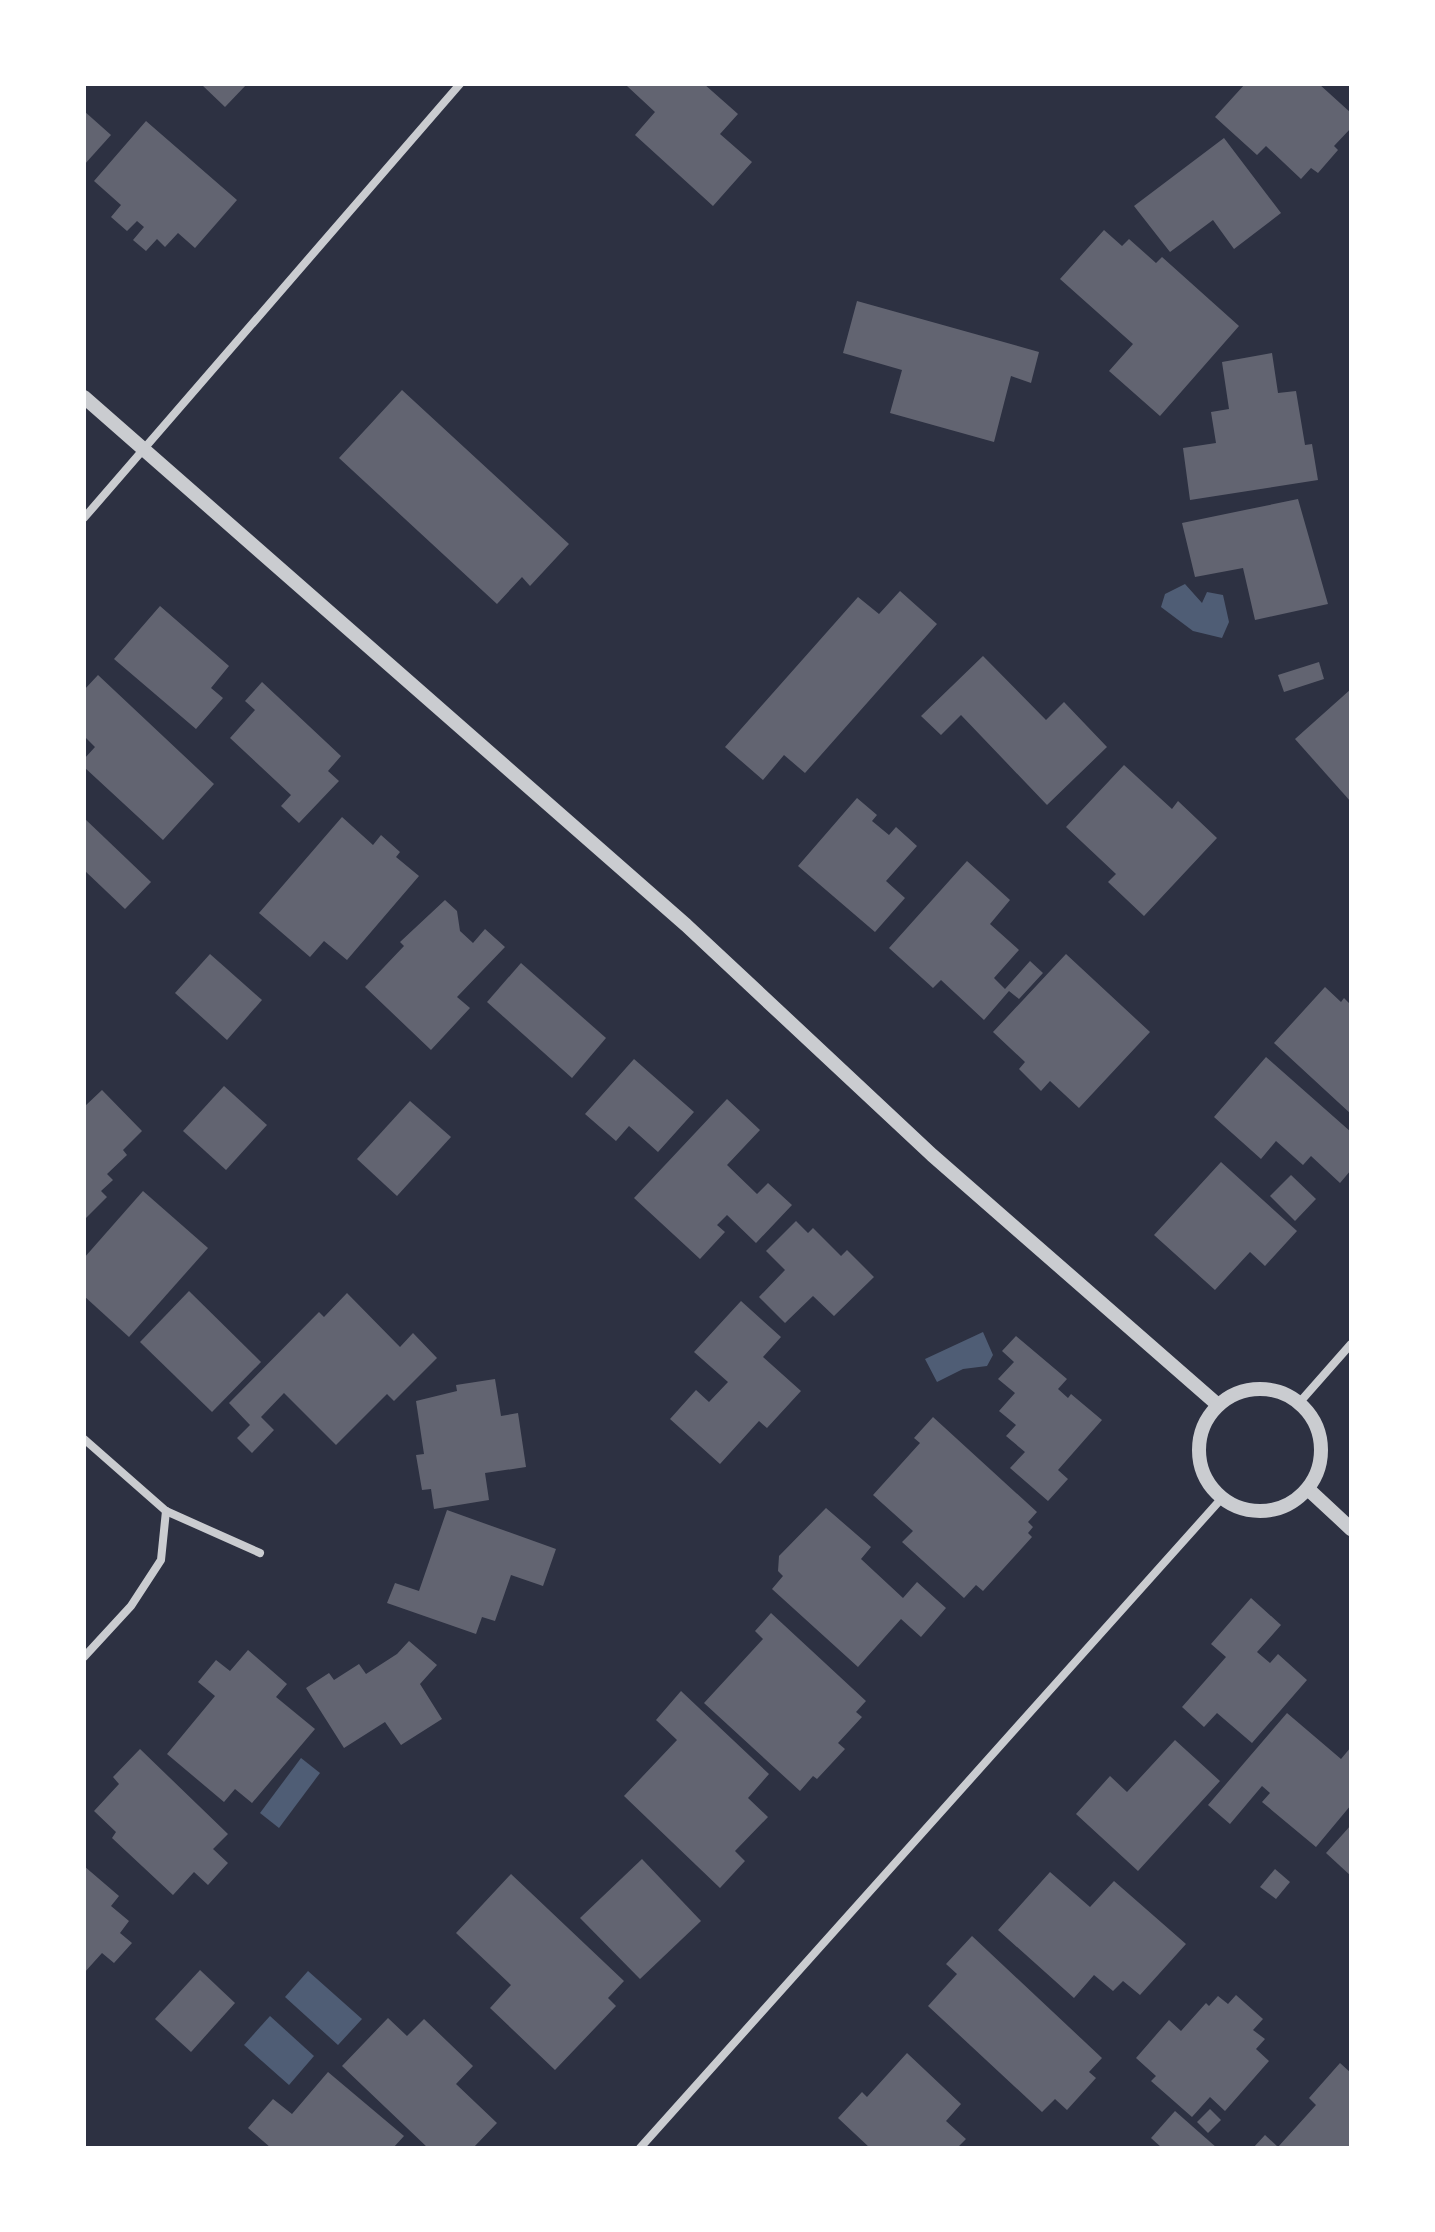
<svg xmlns="http://www.w3.org/2000/svg" width="1435" height="2232" viewBox="0 0 1435 2232" font-family="Rubik,sans-serif">
<style>
.water{fill:#4f5d75}
.building{fill:#626471}
.lines{fill:none;stroke-linecap:round;stroke-linejoin:round}
.minor{stroke:#caccd0;stroke-width:8}
.tertiary{stroke:#caccd0;stroke-width:14}
</style>
<rect width="100%" height="100%" fill="#2d3142"/>
<!-- water -->
<g class="water">
<path d="M1185,584l17,19 5,-11 16,3 6,27 -7,16 -29,-7 -32,-24 4,-13z"/>
<path d="M983,1332l10,23 -6,11 -24,3 -26,13 -12,-23z"/>
<path d="M301,1758l19,15 -41,55 -19,-15z"/>
<path d="M308,1971l54,48 -24,26 -53,-48z"/>
<path d="M270,2016l44,40 -25,29 -45,-40z"/>
</g>
<!-- building -->
<g class="building">
<path d="M201,84h46l-22,23z"/>
<path d="M629,84h75l34,30 -18,20 32,28 -39,44 -78,-71 20,-23 -28,-26z"/>
<path d="M1245,84h74l32,29v15l-17,18 4,4 -20,23 -7,-5 -10,11 -35,-33 -9,9 -42,-38z"/>
<path d="M84,111l27,24 -27,30z"/>
<path d="M146,121l91,79 -42,48 -17,-15 -13,14 -8,-8 -11,12 -13,-11 11,-13 -7,-6 -10,10 -16,-14 10,-12 -27,-24z"/>
<path d="M1224,138l57,75 -47,36 -21,-29 -43,32 -36,-46z"/>
<path d="M1104,230l18,16 7,-7 27,24 6,-6 77,69 -79,90 -51,-45 24,-27 -73,-65z"/>
<path d="M857,301l182,51 -8,31 -20,-7 -17,66 -104,-29 12,-43 -59,-17z"/>
<path d="M1272,353l6,40 18,-2 9,54 7,-1 6,36 -128,20 -7,-52 33,-5 -5,-31 18,-3 -7,-47z"/>
<path d="M402,390l167,154 -39,42 -8,-9 -25,27 -158,-146z"/>
<path d="M1298,499l30,105 -73,16 -12,-52 -48,9 -13,-54z"/>
<path d="M900,591l37,33 -132,149 -21,-18 -21,25 -38,-33 133,-150 21,17z"/>
<path d="M160,606l69,60 -18,22 12,10 -27,31 -82,-70z"/>
<path d="M983,656l63,64 18,-18 43,45 -60,58 -86,-90 -20,20 -20,-19z"/>
<path d="M1319,662l5,17 -40,13 -6,-17z"/>
<path d="M98,675l116,109 -51,56 -79,-73v-8l11,-12 -11,-11v-46z"/>
<path d="M262,682l79,74 -13,15 11,10 -40,42 -18,-17 10,-11 -61,-57 25,-28 -10,-9z"/>
<path d="M1351,689v113l-56,-63z"/>
<path d="M1124,765l48,44 6,-8 39,37 -73,78 -36,-34 8,-8 -50,-47z"/>
<path d="M857,798l20,17 -5,6 17,14 7,-8 21,19 -31,35 19,17 -30,34 -77,-66z"/>
<path d="M342,817l31,28 8,-10 19,17 -4,5 23,19 -72,84 -23,-19 -14,16 -51,-44z"/>
<path d="M84,818l67,64 -26,27 -41,-39z"/>
<path d="M967,861l43,39 -20,24 29,26 -25,28 11,11 25,-28 13,12 -24,26 -10,-8 -25,29 -43,-40 -8,8 -44,-40z"/>
<path d="M445,900l12,11 3,20 13,12 12,-14 20,18 -48,50 13,11 -39,42 -66,-63 39,-41 -4,-4z"/>
<path d="M210,954l52,46 -35,40 -52,-47z"/>
<path d="M1066,954l84,78 -71,76 -29,-27 -9,10 -22,-22 6,-7 -32,-30z"/>
<path d="M521,963l85,75 -34,40 -85,-76z"/>
<path d="M1325,987l16,15 3,-4 7,7v109l-77,-71z"/>
<path d="M1266,1057l85,75v38l-11,13 -29,-27 -8,9 -27,-24 -15,18 -47,-42z"/>
<path d="M634,1059l60,53 -36,40 -29,-26 -13,15 -31,-27z"/>
<path d="M224,1086l43,39 -41,45 -43,-39z"/>
<path d="M102,1090l40,41 -19,19 4,5 -20,19 6,6 -12,11 6,6 -23,23v-113z"/>
<path d="M727,1099l33,31 -33,35 30,29 11,-11 24,22 -36,38 -29,-28 -10,10 8,7 -25,27 -66,-61z"/>
<path d="M410,1101l41,36 -54,59 -40,-37z"/>
<path d="M1221,1162l76,69 -32,35 -15,-14 -35,38 -61,-55z"/>
<path d="M1291,1175l25,24 -21,22 -25,-25z"/>
<path d="M143,1191l65,57 -79,89 -45,-41v-38z"/>
<path d="M796,1221l12,12 5,-5 28,28 6,-6 27,27 -40,39 -21,-20 -28,27 -26,-26 26,-27 -19,-19z"/>
<path d="M189,1291l72,71 -49,50 -72,-70z"/>
<path d="M347,1293l53,54 13,-14 24,25 -43,43 -7,-7 -51,51 -52,-52 -23,24 13,13 -22,23 -15,-15 13,-13 -21,-22 90,-91 5,5z"/>
<path d="M741,1301l40,36 -18,20 38,34 -34,37 -8,-7 -39,43 -50,-45 26,-29 13,12 19,-20 -34,-30z"/>
<path d="M1016,1336l51,43 -9,10 10,9 3,-4 31,26 -44,50 10,9 -20,22 -38,-33 15,-16 -19,-16 10,-11 -17,-14 16,-18 -17,-14 16,-17 -12,-11z"/>
<path d="M495,1379l6,37 17,-3 8,54 -41,6 4,27 -55,9 -3,-20 -9,1 -6,-35 8,-1 -8,-53 41,-10 -1,-6z"/>
<path d="M933,1417l104,95 -9,10 5,5 -5,6 4,4 -49,54 -7,-6 -12,13 -62,-56 11,-11 -40,-36 47,-52 -6,-5z"/>
<path d="M826,1508l45,39 -10,12 42,39 14,-16 29,26 -25,29 -20,-18 -43,48 -86,-78 11,-13 -5,-5 1,-15z"/>
<path d="M447,1510l109,39 -13,37 -32,-11 -16,46 -13,-4 -6,17 -89,-31 8,-20 24,8z"/>
<path d="M1251,1598l30,27 -24,27 13,11 8,-9 29,26 -55,63 -35,-30 -13,14 -22,-20 44,-50 -15,-13z"/>
<path d="M771,1613l95,88 -10,11 6,5 -24,26 7,6 -28,30 -4,-3 -13,15 -96,-88 59,-64 -8,-8z"/>
<path d="M409,1641l28,24 -17,19 22,35 -41,26 -16,-23 -41,26 -38,-60 23,-15 5,7 25,-16 7,10 31,-20z"/>
<path d="M248,1650l39,34 -11,13 39,32 -63,74 -17,-14 -11,13 -57,-48 48,-58 -17,-14 18,-22 14,11z"/>
<path d="M681,1691l88,83 -21,24 20,19 -33,34 10,10 -25,27 -96,-92 53,-56 -21,-20z"/>
<path d="M1287,1713l54,46 10,-12v58l-35,42 -54,-45 8,-9 -8,-7 -32,38 -22,-19z"/>
<path d="M1175,1740l45,41 -82,90 -62,-57 34,-38 17,16z"/>
<path d="M140,1749l88,85 -15,15 15,14 -20,22 -14,-13 -21,23 -61,-57 4,-6 -22,-21 25,-27 -6,-7z"/>
<path d="M1351,1825v51l-25,-23z"/>
<path d="M642,1859l59,62 -61,58 -60,-61z"/>
<path d="M84,1866l35,30 -8,10 18,15 -9,12 12,10 -18,20 -12,-10 -18,20z"/>
<path d="M1275,1869l15,13 -14,17 -16,-12z"/>
<path d="M1050,1872l40,35 24,-26 72,63 -46,51 -17,-14 -10,10 -19,-16 -20,23 -76,-68z"/>
<path d="M511,1874l113,107 -16,17 8,8 -61,64 -65,-62 21,-23 -55,-52z"/>
<path d="M972,1936l130,122 -13,14 7,6 -29,32 -12,-11 -13,13 -114,-106 29,-32 -11,-10z"/>
<path d="M200,1970l35,33 -44,49 -36,-33z"/>
<path d="M1236,1995l27,24 -10,11 12,9 -9,10 13,12 -44,50 -15,-14 -18,20 -41,-36 5,-5 -20,-18 33,-38 12,11 25,-28 3,3 9,-10 10,8z"/>
<path d="M388,2018l19,18 17,-17 49,47 -17,18 41,39 -24,25h-45l-86,-82z"/>
<path d="M907,2053l54,51 -15,17 20,18 -9,9h-87l-32,-30 24,-26 5,5z"/>
<path d="M1340,2063l11,10v75h-98l12,-13 13,12 38,-42 -7,-7z"/>
<path d="M328,2072l76,64 -11,12h-122l-23,-20 25,-29 19,15z"/>
<path d="M1210,2109l11,11 -13,13 -11,-11z"/>
<path d="M1175,2111l42,37h-55l-11,-10z"/>
</g>
<g class="lines">
<!-- minor -->
<g class="minor">
<path d="M84,518l376,-434"/>
<path d="M1299,1403l52,-59"/>
<path d="M84,1439l82,72 94,42"/>
<path d="M84,1657l47,-51 30,-46 5,-49"/>
<path d="M640,2148l582,-650"/>
</g>
<!-- tertiary -->
<g class="tertiary">
<path d="M84,397l602,528 246,230 286,250"/>
<circle cx="1260" cy="1450" r="61"/>
<path d="M1308,1489l43,40"/>
</g>
</g>
<!-- border -->
<rect width="1435" height="2232" fill="none" stroke="#ffffff" stroke-width="172"/>
</svg>
